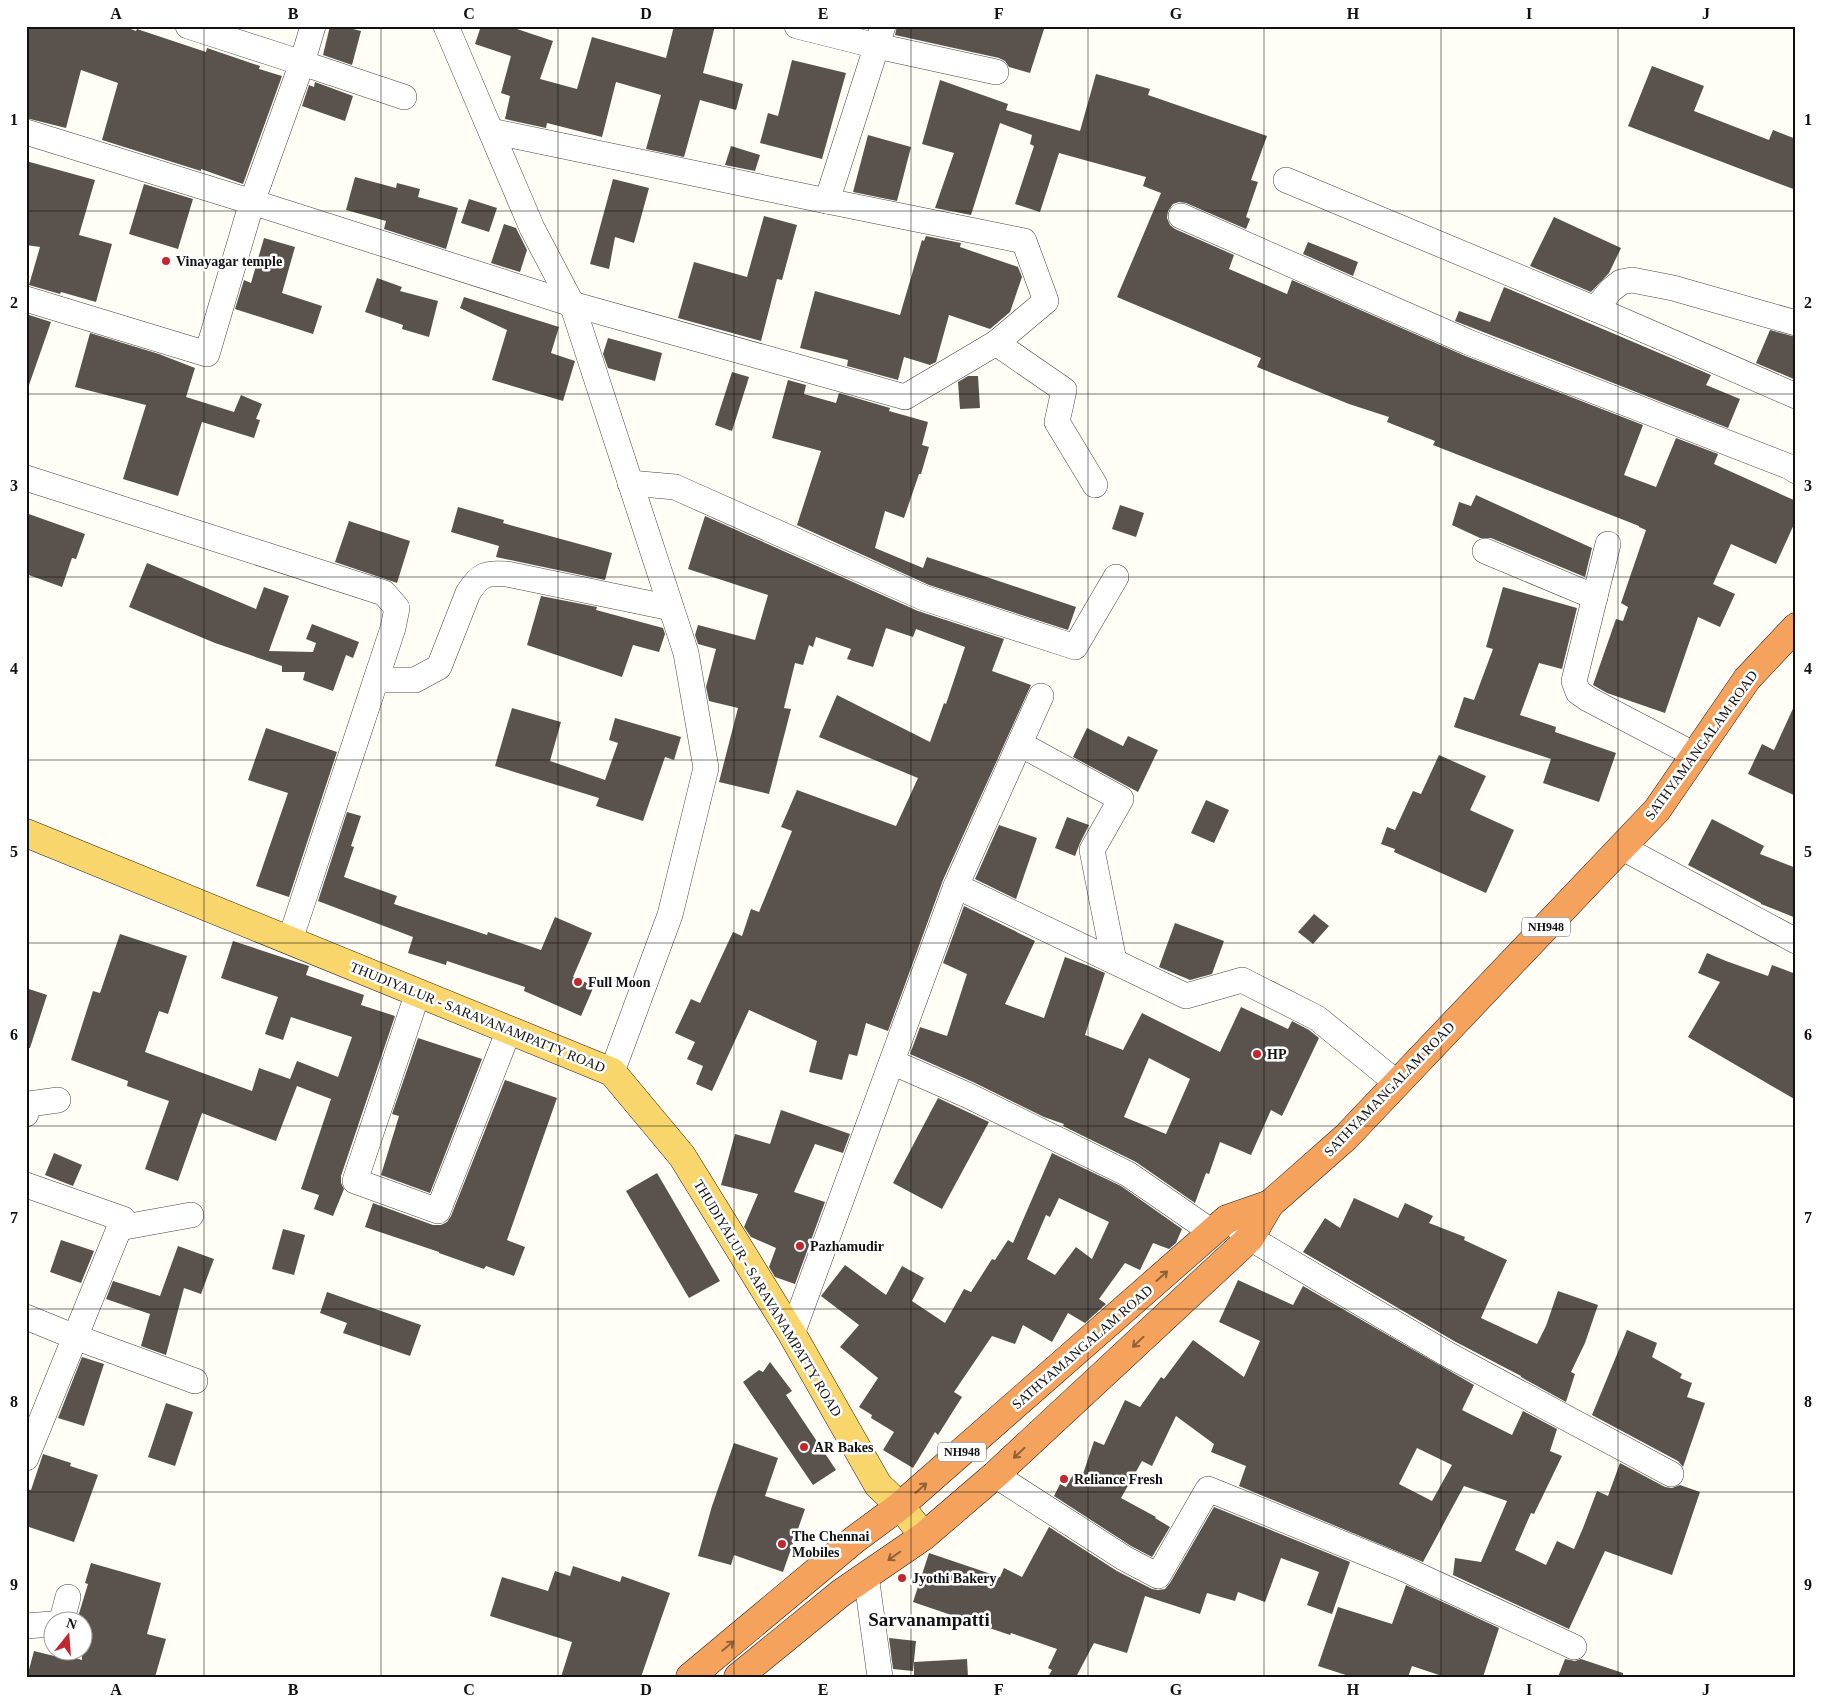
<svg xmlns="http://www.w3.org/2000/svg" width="1822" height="1703" viewBox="0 0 1822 1703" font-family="Georgia,serif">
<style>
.building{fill:#5a524d;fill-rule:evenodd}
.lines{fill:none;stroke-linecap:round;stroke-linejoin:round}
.minor-casing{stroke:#444;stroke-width:26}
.major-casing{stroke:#222;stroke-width:29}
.highway-casing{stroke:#222;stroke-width:29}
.minor{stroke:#fff;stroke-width:25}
.major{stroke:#f9d66b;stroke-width:28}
.highway{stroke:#f5a25d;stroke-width:28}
.oneway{stroke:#8e613b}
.grid{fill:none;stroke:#111;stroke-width:1;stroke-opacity:0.55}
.poi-dot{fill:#c4262e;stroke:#fff;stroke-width:2}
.labels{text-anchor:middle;stroke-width:5;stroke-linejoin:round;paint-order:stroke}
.shield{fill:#fff;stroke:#585858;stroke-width:1}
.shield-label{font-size:12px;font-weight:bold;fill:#111}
.poi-label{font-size:14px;font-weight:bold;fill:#111;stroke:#fff;text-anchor:start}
.street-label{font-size:14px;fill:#111;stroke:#fff}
.district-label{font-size:19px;font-weight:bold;fill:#111;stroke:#fff}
.neatline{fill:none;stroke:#111;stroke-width:2}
.grid-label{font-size:16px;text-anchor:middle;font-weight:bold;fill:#111}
</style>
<rect width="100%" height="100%" fill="#fffdf5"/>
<!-- building -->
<g class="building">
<path d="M26,26h97l13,5 1,-2 69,23 1,-4 53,18 -1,3 23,7 -39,108 -42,-15v2l-99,-31 16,-57 -37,-13 -15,58 -40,-10z"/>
<path d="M330,26h11l20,5 -9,34 -29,-10z"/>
<path d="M481,26h27l45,15 -13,38 37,10 15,-52 74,21 8,-32h41l-12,47 40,11 -7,26 -36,-10 -16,57 -38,-8 15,-54 -45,-13 -14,55 -55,-14 -1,5 -41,-9 5,-23 -9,-3 10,-37 -36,-12z"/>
<path d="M897,26h148l-15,47 -21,-6 -4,-6 -6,-3 -104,-23z"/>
<path d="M792,60l54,13 -24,86 -62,-16 8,-30 10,3z"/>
<path d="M1652,66l52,20 -10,25 75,29 4,-10 23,9v51l-168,-64z"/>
<path d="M1096,74l54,15 -2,6 119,41 -16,44 7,2 -12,35 4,2 -4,10 -60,-26 -7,-1 -6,2 -5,7 -1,7 3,7 5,4 59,26 -5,14 58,25 5,-14 171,75 180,70 -19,50 32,12 20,-49 42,16 -4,10 82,37v19l-20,44 -45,-20 -18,40 22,10 -15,33 -22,-10 -33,96 -58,-20 -14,-8 23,-66 7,2 5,-14 -7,-4 25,-73 -7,-3v-1l-206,-81 2,-4 -48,-19 2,-5 -40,-13 -92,-37 4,-9 -144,-61 44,-104 -18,-7 3,-9 -87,-24 -19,59 -25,-8 19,-58 -4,-2 2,-9 -32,-12 -29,92 -36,-7 19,-55 -32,-9 18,-64 68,24 -2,6 74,21z"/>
<path d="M315,82l38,14 -8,25 -43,-15 7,-21 5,2z"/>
<path d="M868,135l43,12 -14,54 -44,-9z"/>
<path d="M731,146l29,9 -5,16 -30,-6z"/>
<path d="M26,161l69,19 -16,55 33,9 -16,58 -35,-10 -1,2 -31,-9 11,-38 -14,-2z"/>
<path d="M355,177l41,11 1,-5 23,6 -2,8 40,11 -12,41 -62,-20 2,-8 -40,-11z"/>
<path d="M613,179l36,9 -15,55 -19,-6 -6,32 -19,-5z"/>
<path d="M144,184l49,15 -15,50 -49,-15z"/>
<path d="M469,199l28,9 -8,24 -28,-9z"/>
<path d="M764,216l33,9 -15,55 -5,-1 -16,62 -83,-23 16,-56 53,15z"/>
<path d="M1554,217l67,31 -12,25 -18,19 -61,-26z"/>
<path d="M504,224l12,4 11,22 -7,22 -29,-9z"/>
<path d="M926,236l35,7 -1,4 58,20 4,10 -12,35 -20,17 -41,-14 -13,47 -6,3 -26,-8 -6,23 -51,-14 1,-6 -48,-12 15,-57 85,24 22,-75 2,1z"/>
<path d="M264,238l31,9 -13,46 40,13 -9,28 -78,-25 9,-29 7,3z"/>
<path d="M1308,242l50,20 -5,14 -50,-22z"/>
<path d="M377,278l25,9 -2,4 38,10 -9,36 -27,-8 1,-4 -38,-13z"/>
<path d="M1504,287l207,88 -5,10 34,14 -12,29 -273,-107 4,-10 31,11z"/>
<path d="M464,297l95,30 -8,26 24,8 -12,40 -71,-21 15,-50 -47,-22z"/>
<path d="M26,314l25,8 -22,63 -3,-1z"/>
<path d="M1770,330l26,7v43l-40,-17z"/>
<path d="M90,333l69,21 36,14 -9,29 48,15 7,-17 21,9 -6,15 4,1 -6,18 -52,-16 -24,74 -55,-17 23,-74 -71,-18z"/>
<path d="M608,338l54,15 -7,28 -47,-13 -5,-14z"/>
<path d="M732,372l17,5 -17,54 -17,-6z"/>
<path d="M968,376h10l2,32 -20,1 -2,-27z"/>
<path d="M788,380l18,5 -2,9 32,9 3,-10 51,15 -1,3 39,11 -6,23 7,2 -8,27h-2l-15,44 -19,-7 -10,37 48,20 4,-11 149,50 -8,23 -139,-45 -132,-60 24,-74 -49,-13z"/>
<path d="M1476,495l116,53 -7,29 -94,-39h-11l-28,-13 7,-23 12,4z"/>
<path d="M1120,505l24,8 -8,24 -24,-8z"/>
<path d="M458,507l46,13 -1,3 109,30 -7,27 -109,-23 3,-11 -48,-14z"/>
<path d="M26,513l59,21 -9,25 -4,-1 -10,29 -36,-13z"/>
<path d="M705,516l213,95 86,28 -12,32 39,14 -88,195 -55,151 -22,-8 -9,33 -8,-2 -7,26 -33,-8 8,-31 -68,-31 -37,81 -16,-7 7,-18 -16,-7 8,-17 -20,-9 16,-34 9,4 33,-71 9,4 9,-27 8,3 33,-81 -11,-4 16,-37 99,36 22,-48 -99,-41 18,-42 93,47 14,-39 2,1 19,-57 -49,-18 -3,8 -27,-9 -13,39 -26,-8 4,-10 -35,-12 -3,10 -4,-2 -6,20 -8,-2 -11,45 7,1 -22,85 -50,-12 19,-74 -29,-7 -3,-14 10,-38 -18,-5 -3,-9 3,-10 57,15 13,-45 -80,-26z"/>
<path d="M349,521l61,20 -13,42 -62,-21z"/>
<path d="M147,563l109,46 8,-22 25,9 -20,55 44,1 3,-9 -10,-4 6,-15 47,18 -6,16 -7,-3 -13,36 -30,-11 2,-8h-23v-6l-67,-23 -86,-36z"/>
<path d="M1503,587l74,21 -15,61 -23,-6 -19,52 36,12 -1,5 61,21 -17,49 -56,-19 8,-24 -97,-32 10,-30 10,3 19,-51 -7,-2z"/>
<path d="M541,596l56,11 -1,3 67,18 2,6 -6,18 -26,-7 -11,32 -95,-32z"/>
<path d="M1796,702v94l-48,-22 14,-30 12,6z"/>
<path d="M512,708l49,14 -11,39 55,19 13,-37 -9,-3 6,-22 66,19 -7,23 -9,-3 -22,64 -47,-15 3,-8 -104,-32z"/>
<path d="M266,728l71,24 -48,145 -33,-11 32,-93 -40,-13z"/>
<path d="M1087,728l36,18 5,-10 30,14 -20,42 -65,-35z"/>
<path d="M1439,755l47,21 -16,34 44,20 -28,63 -92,-41 1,-3 -14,-5 6,-17 8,3 18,-39 8,3z"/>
<path d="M1206,800l23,10 -15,33 -23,-10z"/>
<path d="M347,812l14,4 -10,30 3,1 -10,30 53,19 -3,8 93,31 1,-3 53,18 14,-33 37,16 -19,44 21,9 -13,30 -57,-25 1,-4 -78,-26 -1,4 -38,-12 5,-16 -95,-36z"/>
<path d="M1067,817l22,8 -9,18 -5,13 -20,-8z"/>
<path d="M1712,819l52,27 -4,8 36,14v50l-35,-14v-1l-73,-38z"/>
<path d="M999,825l38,13 -21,61 -41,-20z"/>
<path d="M964,906l71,35 -30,63 39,14 21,-61 24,9 16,7 -20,62 38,15 19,-37 78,39 21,-45 47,22 4,-8 17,9 10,8 -37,78 -11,-6 -20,45 -31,-13 -11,32 -3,-1 -11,30 -59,-41 -73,-36 1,-2 -20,-7 -71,-35 -63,-28 10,-27 27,9 20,-62 -24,-11zM1149,1058l41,21 -24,55 -42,-17z"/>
<path d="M1314,914l15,12 -16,18 -15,-12z"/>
<path d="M1175,923l49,18 -12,33 -22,6 -31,-13z"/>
<path d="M120,934l67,22 -19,58 -9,-3 -14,41 107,39 7,-23 31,11 7,-18 41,16 14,-40 -61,-20 -8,23 -18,-6 13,-37 -57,-19 12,-37 76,25 -3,9 58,20 -3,10 34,11 -54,160v7l3,6 -11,27 -19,-7 5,-14 -18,-6 30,-90 -34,-13 -21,55 -74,-28 -24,68 -33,-12 24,-68 -42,-15 1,-5 -57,-21 22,-69 7,2z"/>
<path d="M1707,953l19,8 42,15 4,-11 24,9v126l-108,-63 32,-55 -22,-9z"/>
<path d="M26,988l21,7 -17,53h-4z"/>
<path d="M418,1038l64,21 -52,134 -49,-18 18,-59 -7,-2z"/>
<path d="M505,1080l52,18 -50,142 18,7 -11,29 -28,-10 -2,3 -45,-16v-1l-74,-25 8,-24 60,22h8l6,-3 4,-6z"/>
<path d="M938,1098l51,24 -47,87 -49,-26z"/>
<path d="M781,1110l69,24 -7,19 -28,-9 -21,48 31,10 -30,82 -20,-7 -6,-10 7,-19 -25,-11 -7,-10 14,-33 -37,-9 14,-51 35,10z"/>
<path d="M54,1153l28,12 -9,21 -28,-11z"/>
<path d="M1052,1153l69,33 61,43 -6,14 -7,6 -16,-6 -13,27 -15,-7 -26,36 7,5 -21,19 -17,-10 -16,29 -29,-17 -8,19 -23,-8 -38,56 8,5 -24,38 -3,-3 -22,36 -30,-18 11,-18 -23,-14 1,-3 -13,-8 19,-29 -38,-31 19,-22 -38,-29 24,-31 41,30 16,-29 22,12 -12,23 33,22 19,-34 7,3 21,-33 3,1 13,-20 5,3zM1059,1198l50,24 -17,37 -16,-12 -21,28 -28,-16 19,-44 4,2z"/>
<path d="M657,1173l63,108 -31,17 -63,-107z"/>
<path d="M1354,1198l44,20 7,-15 28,13 -4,7 36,14 -1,3 43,20 -26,58 56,26 9,-18 12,-35 40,14 -13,38 -14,29 4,2 -9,28 -45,-25v-1l-67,-35 -151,-89 22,-34 15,10z"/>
<path d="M283,1229l22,6 -11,40 -22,-6z"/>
<path d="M61,1240l33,11 -13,32 -31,-11z"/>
<path d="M178,1246l36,13 -13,35 -17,-6 -18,67 -25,-9 9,-32 -44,-15 7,-18 47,15z"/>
<path d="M1238,1280l55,25 10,-19 171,99 -12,25 50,25 11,-24 34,18 -7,22 12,5 -28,58 -3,-1 -16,37 31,15 11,-24 17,8 9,-21 14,-37 11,5 12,-33 45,24 7,1 8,-3 20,7 -28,83 -67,-24 -36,78 -116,-54 2,-17 26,4 26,-61 -43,-15 -41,76 -184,-76 7,-20 -35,-14 3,-8 -38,-28 -24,50 -10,-5 -21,37 35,19 -1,1 15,9 -18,30 -21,-11 -77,-50 6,-12 6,3 8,-14 8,4 12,-36 10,4 21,-45 15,7 21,-30 3,2 29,-39 51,37 16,-36 -41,-19zM1417,1448l35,17 -20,36 -33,-17z"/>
<path d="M327,1292l94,33 -11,31 -67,-23 4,-10 -27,-10z"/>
<path d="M1627,1330l30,13 -5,14 30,17 -2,4 12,5 -5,14 18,6 -22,64 -5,-6 -86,-46z"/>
<path d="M82,1357l22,7 -20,62 -26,-8z"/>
<path d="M770,1362l22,29 -6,4 50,75 -23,15 -70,-103 16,-12 4,2z"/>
<path d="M166,1403l27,9 -18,54 -27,-9z"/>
<path d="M734,1443l44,15 -13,38 40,13 -22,63 -49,-17 -3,10 -33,-9 14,-50z"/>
<path d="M43,1454l28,9 -1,3 28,9 -24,67 -48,-16v-37l5,1z"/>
<path d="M1214,1507l136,55 -18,52 -25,-9 12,-33 -38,-14 -16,44 -27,-10 -3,9 -28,-8 -7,21 -55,-18 -18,57 -33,-10 -18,34h-28l4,-7 -4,-2 9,-19 -46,-16 -1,2 -97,-33 16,-49 71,24 4,-9 18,9 27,-50 68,44 35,18 6,1 7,-1 5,-6z"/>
<path d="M91,1563l70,20 -14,51 19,5 -11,38h-128l7,-26 20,5 1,-4 27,8v-40h-5l11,-36 -3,-1z"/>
<path d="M573,1566l47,16 2,-6 48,17 -29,84h-80l11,-35 -82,-26 12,-39 46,14 7,-20 15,5z"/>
<path d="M1406,1585l93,43 -16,49h-38l-33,-11 -4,11h-56l-34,-11 20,-59 54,17z"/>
<path d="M889,1638l27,3 -3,30 -20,-2z"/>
<path d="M967,1659l1,18h-54v-15z"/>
<path d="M1565,1659l10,2 6,-2 42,14v4h-65z"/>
</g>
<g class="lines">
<defs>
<g id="minor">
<path d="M188,26l114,37 -50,139 320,102 333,93 91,-54"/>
<path d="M313,26l-11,37 102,34"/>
<path d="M446,26l86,202 40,76 114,349 20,115 -36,147 -58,157"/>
<path d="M797,26l80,20 119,26"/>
<path d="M491,131l336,70 56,-175"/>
<path d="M26,132l226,70 -45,152 -181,-55"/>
<path d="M1286,180l326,136 184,80"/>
<path d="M827,201l197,40 22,60 -50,42 68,47 -7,32 38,63"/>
<path d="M1181,216l287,126 322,125 6,4"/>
<path d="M1595,309l16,-19 10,-8 11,-2 41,8 123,35"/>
<path d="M26,478l358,115 13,15 -4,20 -103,312"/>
<path d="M630,483l45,4 249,111 151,49 41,-70"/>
<path d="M1608,544l-34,137 4,11 10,7 107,56"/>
<path d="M1485,551l110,46"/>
<path d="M376,680h39l24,-13 29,-74c12,-19 17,-20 39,-19l164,34"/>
<path d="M1020,744l101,55 -29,51 22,111"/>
<path d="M1621,847l175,94"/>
<path d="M956,886l230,110 56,-16 75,38 80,65"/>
<path d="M418,992l-63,189 83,30 71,-181"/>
<path d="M892,1062l75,33 161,79 84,58"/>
<path d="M26,1114l3,-10 29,-4"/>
<path d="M26,1185l97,34 -97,239"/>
<path d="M1235,1225l15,13 197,116 224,120"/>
<path d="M119,1228l72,-13"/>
<path d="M26,1317l49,20 120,44"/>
<path d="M792,1334l164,-448 85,-190"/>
<path d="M995,1475l129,83 34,18 50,-87 192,78 174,80"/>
<path d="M866,1575l14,102"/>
<path d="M62,1620l6,-23"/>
<path d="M26,1626l26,-2"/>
</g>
<path id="major" d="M26,833l586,239 70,84 110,178 86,151 22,21 24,30"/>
<g id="highway">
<path d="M690,1677l164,-137 46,-34 327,-287 43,-15 76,-67 311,-327 90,-131 49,-52"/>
<path d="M738,1677l103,-84 83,-57 71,-61 255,-237 20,-34"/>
</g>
</defs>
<!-- minor casing -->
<use href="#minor" class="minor-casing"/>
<!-- major casing -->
<use href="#major" class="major-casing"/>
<!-- highway casing -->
<use href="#highway" class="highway-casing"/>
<!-- minor -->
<use href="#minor" class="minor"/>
<!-- major -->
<use href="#major" class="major"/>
<!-- highway -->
<use href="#highway" class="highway"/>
</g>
<!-- one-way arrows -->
<defs><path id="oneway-shaft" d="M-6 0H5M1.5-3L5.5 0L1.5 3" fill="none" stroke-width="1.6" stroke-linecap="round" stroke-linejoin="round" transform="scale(1.25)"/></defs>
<g class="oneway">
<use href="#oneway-shaft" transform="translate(1162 1276) rotate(-42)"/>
<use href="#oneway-shaft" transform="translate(1138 1342) rotate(137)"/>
<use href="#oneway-shaft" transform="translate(1019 1453) rotate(137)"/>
<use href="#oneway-shaft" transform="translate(921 1488) rotate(-41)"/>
<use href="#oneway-shaft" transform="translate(894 1556) rotate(145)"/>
<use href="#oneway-shaft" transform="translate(728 1646) rotate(-40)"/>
</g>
<!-- grid -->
<path class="grid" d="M204,26v1651M381,26v1651M558,26v1651M734,26v1651M911,26v1651M1088,26v1651M1264,26v1651M1441,26v1651M1618,26v1651M26,211h1770M26,394h1770M26,577h1770M26,760h1770M26,943h1770M26,1126h1770M26,1309h1770M26,1492h1770"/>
<!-- markers -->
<g class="poi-dot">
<circle cx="166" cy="261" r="5"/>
<circle cx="578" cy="982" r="5"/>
<circle cx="1257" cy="1054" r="5"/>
<circle cx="800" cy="1246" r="5"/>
<circle cx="804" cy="1447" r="5"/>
<circle cx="1064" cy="1479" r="5"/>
<circle cx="782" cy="1544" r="5"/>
<circle cx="902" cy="1578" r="5"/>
</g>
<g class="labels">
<!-- shield labels -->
<g class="shield">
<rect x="1522" y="917.5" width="48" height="19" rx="4"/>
<rect x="938" y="1442.5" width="48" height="19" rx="4"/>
</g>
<g class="shield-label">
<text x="1546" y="931">NH948</text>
<text x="962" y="1456">NH948</text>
</g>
<!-- poi labels -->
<g class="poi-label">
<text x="176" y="266">Vinayagar temple</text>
<text x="588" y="987">Full Moon</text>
<text x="1267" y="1059">HP</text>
<text x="810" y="1251">Pazhamudir</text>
<text x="814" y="1452">AR Bakes</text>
<text x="1074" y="1484">Reliance Fresh</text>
<text x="792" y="1541">The Chennai<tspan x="792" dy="16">Mobiles</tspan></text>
<text x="912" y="1583">Jyothi Bakery</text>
</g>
<!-- street labels -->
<g class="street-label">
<text transform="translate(1701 745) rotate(-54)" y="5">SATHYAMANGALAM ROAD</text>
<text transform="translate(478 1017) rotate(22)" y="5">THUDIYALUR - SARAVANAMPATTY ROAD</text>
<text transform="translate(1389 1089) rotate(-46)" y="5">SATHYAMANGALAM ROAD</text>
<text transform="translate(768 1298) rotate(59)" y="5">THUDIYALUR - SARAVANAMPATTY ROAD</text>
<text transform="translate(1082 1347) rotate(-41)" y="5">SATHYAMANGALAM ROAD</text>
</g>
<!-- district labels -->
<g class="district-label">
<text x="929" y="1626">Sarvanampatti</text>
</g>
</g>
<!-- border -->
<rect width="1822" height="1703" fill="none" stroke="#ffffff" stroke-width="55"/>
<!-- north arrow -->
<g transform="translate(68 1636) rotate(17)"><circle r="24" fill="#ffffff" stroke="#a0a0a0"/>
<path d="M0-4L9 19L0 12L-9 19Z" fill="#c4262e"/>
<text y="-8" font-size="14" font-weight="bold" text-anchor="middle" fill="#111111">N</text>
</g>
<rect x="28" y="28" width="1766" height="1648" class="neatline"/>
<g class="grid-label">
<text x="116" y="19">A</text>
<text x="293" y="19">B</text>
<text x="469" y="19">C</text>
<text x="646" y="19">D</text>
<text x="823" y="19">E</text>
<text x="999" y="19">F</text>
<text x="1176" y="19">G</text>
<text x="1353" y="19">H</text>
<text x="1529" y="19">I</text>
<text x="1706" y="19">J</text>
<text x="14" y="125">1</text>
<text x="1808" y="125">1</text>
<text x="14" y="308">2</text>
<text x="1808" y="308">2</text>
<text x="14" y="491">3</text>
<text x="1808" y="491">3</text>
<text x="14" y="674">4</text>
<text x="1808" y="674">4</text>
<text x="14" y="857">5</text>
<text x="1808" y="857">5</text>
<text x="14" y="1040">6</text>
<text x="1808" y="1040">6</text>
<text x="14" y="1223">7</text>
<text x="1808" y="1223">7</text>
<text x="14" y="1407">8</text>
<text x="1808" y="1407">8</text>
<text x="14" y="1590">9</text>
<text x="1808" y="1590">9</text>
<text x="116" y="1695">A</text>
<text x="293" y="1695">B</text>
<text x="469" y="1695">C</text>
<text x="646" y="1695">D</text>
<text x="823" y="1695">E</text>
<text x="999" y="1695">F</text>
<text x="1176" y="1695">G</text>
<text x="1353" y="1695">H</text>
<text x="1529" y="1695">I</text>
<text x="1706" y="1695">J</text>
</g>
</svg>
